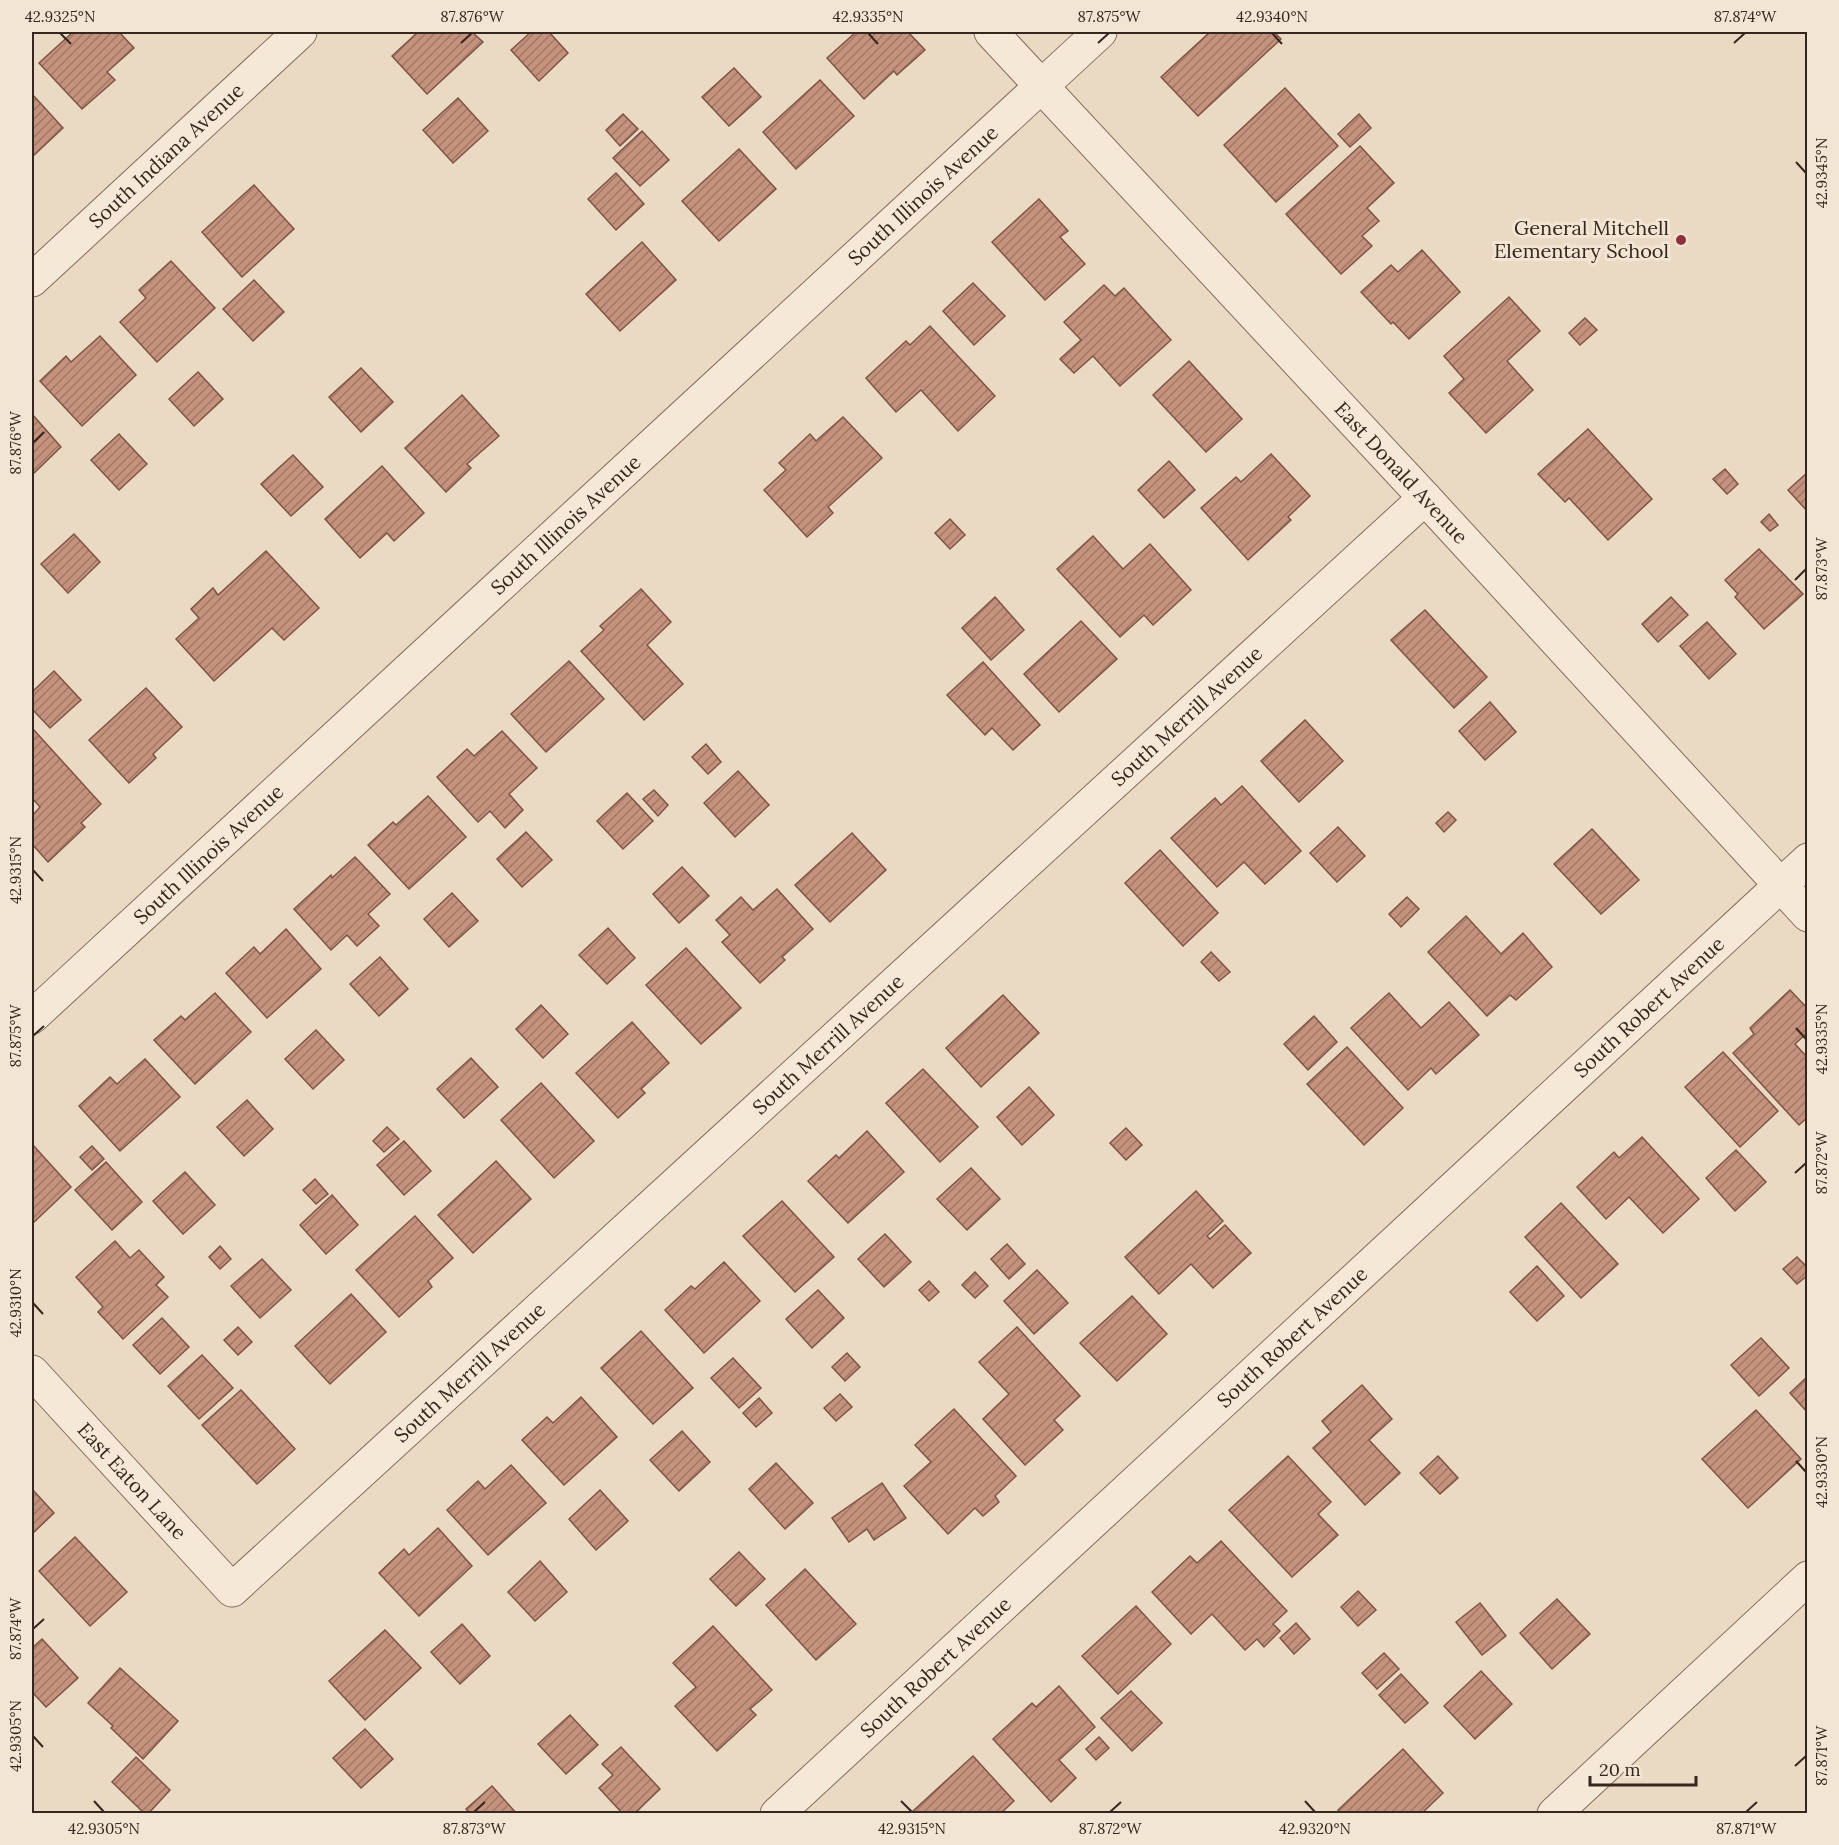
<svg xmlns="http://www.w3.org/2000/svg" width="1839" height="1845" viewBox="0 0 1839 1845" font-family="Lora,serif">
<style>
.building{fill:url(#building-hatch);stroke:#805444;stroke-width:1.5}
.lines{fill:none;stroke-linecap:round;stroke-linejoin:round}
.minor-casing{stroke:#836c5c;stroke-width:35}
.minor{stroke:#f6e8d7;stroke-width:33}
.ticks{fill:none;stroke:#35271f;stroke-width:2}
.poi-dot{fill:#8d313e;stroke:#f2e5d3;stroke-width:2}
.labels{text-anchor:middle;stroke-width:6;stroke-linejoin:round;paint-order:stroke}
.street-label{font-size:20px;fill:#35271f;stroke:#f2e5d3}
.poi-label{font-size:20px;fill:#35271f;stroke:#f2e5d3;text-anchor:end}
.neatline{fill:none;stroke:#35271f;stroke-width:2}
.ticks-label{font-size:15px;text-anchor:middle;fill:#35271f}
</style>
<defs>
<pattern id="building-hatch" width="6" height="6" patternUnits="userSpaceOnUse" patternTransform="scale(1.5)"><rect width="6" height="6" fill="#c5927d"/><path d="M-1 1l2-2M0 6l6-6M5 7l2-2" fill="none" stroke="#a17766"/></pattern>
</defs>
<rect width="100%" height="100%" fill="#eadac4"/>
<!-- building -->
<g class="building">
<path d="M73,32h46l15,16 -27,24 8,8 -33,29 -43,-46z"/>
<path d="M418,32h54l11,10 -56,52 -35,-38z"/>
<path d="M531,32h18l19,21 -29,28 -28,-31z"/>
<path d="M856,32h52l17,18 -28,25 -3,-4 -30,28 -37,-41z"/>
<path d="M1210,32h64l7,7 -83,77 -37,-39z"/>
<path d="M734,68l27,29 -32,29 -27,-29z"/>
<path d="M820,80l34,36 -58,53 -33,-37z"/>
<path d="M1285,88l53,58 -62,56 -52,-57z"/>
<path d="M32,94l31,34 -31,29z"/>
<path d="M458,98l30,33 -35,32 -30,-33z"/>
<path d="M623,114l15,15 -18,17 -14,-16z"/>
<path d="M1359,114l12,14 -21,19 -12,-13z"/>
<path d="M642,131l27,29 -29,26 -27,-28z"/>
<path d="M1360,146l34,37 -27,25 12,13 -17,15 10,10 -31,28 -55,-60z"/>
<path d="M739,149l37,40 -57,52 -37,-40z"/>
<path d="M616,173l28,31 -28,26 -28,-31z"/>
<path d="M254,185l40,44 -52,48 -40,-45z"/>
<path d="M1039,199l29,32 -8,6 25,27 -40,36 -53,-58z"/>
<path d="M642,242l34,38 -56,51 -34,-37z"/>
<path d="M1422,250l38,42 -51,47 -16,-17 -2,2 -30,-32 30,-27 7,7z"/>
<path d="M171,261l44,47 -58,54 -37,-40 26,-24 -7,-8z"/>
<path d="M254,280l30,32 -31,29 -30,-32z"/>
<path d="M973,283l32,33 -31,29 -31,-34z"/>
<path d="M1104,285l11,11 9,-8 47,52 -51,46 -27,-30 -19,17 -14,-14 21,-19 -17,-18z"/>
<path d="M1509,297l31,34 -33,30 26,29 -47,43 -37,-40 15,-14 -20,-23z"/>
<path d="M1585,318l12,12 -17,15 -11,-12z"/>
<path d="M930,326l65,70 -37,35 -37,-41 -25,22 -30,-34 40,-37 4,4z"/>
<path d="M100,336l36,39 -54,51 -42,-45 26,-25 5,6z"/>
<path d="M1189,361l53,58 -36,33 -53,-57z"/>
<path d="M361,368l32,34 -32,30 -32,-35z"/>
<path d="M198,372l25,27 -29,27 -25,-27z"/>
<path d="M462,395l37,41 -32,28 4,4 -25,24 -41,-44z"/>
<path d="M32,414l29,33 -29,28z"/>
<path d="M843,417l39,41 -54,49 5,6 -26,24 -43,-47 22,-20 -7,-7 31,-29 6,7z"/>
<path d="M1588,429l64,70 -44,41 -39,-42 -4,4 -27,-28z"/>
<path d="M119,434l28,30 -28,26 -28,-30z"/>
<path d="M1271,454l39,42 -22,21 3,3 -43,40 -47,-52 35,-31 5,5z"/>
<path d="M293,455l30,32 -32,29 -30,-32z"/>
<path d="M1169,461l26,29 -31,28 -26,-28z"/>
<path d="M382,466l42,47 -30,28 -7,-8 -27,25 -35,-39z"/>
<path d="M1725,469l13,15 -11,10 -14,-15z"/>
<path d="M1808,472v40l-20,-22z"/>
<path d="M1769,514l9,11 -8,6 -9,-9z"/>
<path d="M950,519l15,16 -15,14 -15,-16z"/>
<path d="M74,534l26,28 -32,31 -27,-29z"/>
<path d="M1093,536l30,33 27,-25 41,46 -38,35 -9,-10 -24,22 -63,-68z"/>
<path d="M1759,549l44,45 -39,35 -29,-32 3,-3 -13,-14z"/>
<path d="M266,551l53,57 -35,32 -12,-12 -58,53 -38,-42 23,-21 -8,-9 22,-21 5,7z"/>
<path d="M641,589l30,33 -24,23 36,39 -39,36 -63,-69 23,-21 -4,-4z"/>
<path d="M995,597l29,33 -33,30 -29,-32z"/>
<path d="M1671,597l17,18 -30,27 -16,-18z"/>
<path d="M1425,610l62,67 -33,31 -63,-68z"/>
<path d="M1081,621l36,38 -58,53 -35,-38z"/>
<path d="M1707,622l29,32 -27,25 -29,-33z"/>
<path d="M569,661l35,38 -58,53 -35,-38z"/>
<path d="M983,662l57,63 -27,25 -21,-22 -7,7 -38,-40z"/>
<path d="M54,671l27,29 -31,28 -18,-19v-17z"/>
<path d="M146,688l36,39 -29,27 3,4 -27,25 -40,-43z"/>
<path d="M1490,702l26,30 -31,28 -26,-29z"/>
<path d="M1305,720l38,41 -44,41 -38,-41z"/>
<path d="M33,729l68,75 -20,19 4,4 -37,35 -16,-18v-28l8,-9 -8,-9v-67z"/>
<path d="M502,731l35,37 -28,26 14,16 -18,18 -15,-17 -12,11 -41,-45 30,-28 7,7z"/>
<path d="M706,744l15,18 -13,12 -16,-17z"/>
<path d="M738,771l31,34 -34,32 -31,-34z"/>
<path d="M1242,786l59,65 -36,33 -21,-22 -27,25 -46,-49 44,-40 6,7z"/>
<path d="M654,790l14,15 -10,11 -15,-17z"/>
<path d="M627,793l26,28 -30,28 -26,-28z"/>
<path d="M428,796l38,41 -57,52 -41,-44 25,-23 3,3z"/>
<path d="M1448,812l8,8 -12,12 -8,-9z"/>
<path d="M1338,827l27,29 -28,26 -27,-29z"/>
<path d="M1592,829l47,51 -38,34 -47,-50z"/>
<path d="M526,832l26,28 -30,27 -25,-28z"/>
<path d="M852,833l34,37 -56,52 -35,-37z"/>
<path d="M1160,850l58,63 -35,33 -58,-63z"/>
<path d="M355,857l35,37 -22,20 11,12 -22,20 -10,-11 -16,15 -37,-41 37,-34 1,3z"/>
<path d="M682,867l27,29 -30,27 -26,-29z"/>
<path d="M777,889l36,40 -31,28 3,3 -25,23 -38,-41 8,-7 -14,-15 25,-23 12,13z"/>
<path d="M452,893l26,28 -29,26 -25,-28z"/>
<path d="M1407,897l12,12 -18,18 -12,-13z"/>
<path d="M1466,916l35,38 22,-21 29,34 -36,33 -6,-5 -23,21 -59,-64z"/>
<path d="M608,928l27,30 -28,26 -28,-29z"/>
<path d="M286,929l35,40 -54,49 -41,-45 28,-26 6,7z"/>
<path d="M686,948l55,60 -40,36 -55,-59z"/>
<path d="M1211,952l19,20 -11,9 -18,-19z"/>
<path d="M380,957l28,32 -29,27 -29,-32z"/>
<path d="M1790,990l18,19v23l-13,12 13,14v59l-9,8 -66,-72 21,-19 -4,-6z"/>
<path d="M215,993l36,39 -56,52 -41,-44 27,-24 4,4z"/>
<path d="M1389,993l32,35 28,-26 30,33 -43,39 -5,-6 -23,22 -57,-62z"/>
<path d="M1003,995l36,38 -58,54 -35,-39z"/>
<path d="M541,1005l27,29 -25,24 -27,-29z"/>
<path d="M1314,1016l23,26 -29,28 -24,-26z"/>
<path d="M632,1022l37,41 -28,26 4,4 -27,25 -42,-45z"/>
<path d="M316,1030l28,30 -31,29 -28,-30z"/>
<path d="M1347,1047l56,61 -39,37 -57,-61z"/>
<path d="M1723,1052l55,59 -38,36 -55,-60z"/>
<path d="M471,1058l27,29 -34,31 -27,-29z"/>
<path d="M145,1059l35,38 -60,54 -41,-45 31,-29 7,7z"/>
<path d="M923,1069l55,58 -38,35 -54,-59z"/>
<path d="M541,1083l53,58 -40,37 -53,-58z"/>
<path d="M1029,1087l25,28 -32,30 -25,-28z"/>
<path d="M247,1100l26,29 -29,27 -27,-29z"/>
<path d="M387,1127l12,12 -15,13 -11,-11z"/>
<path d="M1126,1128l16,17 -16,15 -16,-17z"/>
<path d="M867,1131l37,41 -56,51 -40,-42 28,-26 3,3z"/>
<path d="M1642,1137l57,62 -36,34 -34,-36 -23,22 -29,-32 37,-35 5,6z"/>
<path d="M404,1141l27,30 -27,24 -27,-30z"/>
<path d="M32,1144l39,43 -39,37z"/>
<path d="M92,1146l12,13 -12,11 -12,-13z"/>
<path d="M1736,1150l30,32 -31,29 -29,-33z"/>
<path d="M496,1161l35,38 -58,54 -35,-38z"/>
<path d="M106,1162l36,40 -30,28 -37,-40z"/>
<path d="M971,1168l29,31 -33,31 -30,-31z"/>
<path d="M185,1172l30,33 -32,29 -30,-33z"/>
<path d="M315,1179l13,15 -12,10 -13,-14z"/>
<path d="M1196,1191l27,30 -16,15 3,3 15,-14 26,28 -38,35 -22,-24 -32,30 -34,-37z"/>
<path d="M332,1195l26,30 -32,29 -26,-29z"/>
<path d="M782,1201l52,56 -39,35 -52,-56z"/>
<path d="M1561,1203l57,61 -37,34 -56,-61z"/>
<path d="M415,1216l38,42 -25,23 4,6 -33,30 -43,-47z"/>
<path d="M885,1234l26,28 -27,25 -26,-28z"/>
<path d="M115,1241l15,17 9,-8 25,27 -8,8 12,12 -45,42 -25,-27 5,-5 -27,-30z"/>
<path d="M1007,1244l18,20 -16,15 -18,-20z"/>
<path d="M220,1246l11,13 -11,10 -11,-12z"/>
<path d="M1797,1257l11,11v7l-11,9 -14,-15z"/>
<path d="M262,1259l29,31 -31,28 -29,-32z"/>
<path d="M724,1262l36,39 -56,52 -39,-43 26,-24 4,3z"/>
<path d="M1537,1266l27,30 -27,25 -27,-29z"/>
<path d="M1037,1270l31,33 -34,31 -30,-33z"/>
<path d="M975,1272l13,14 -13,12 -13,-13z"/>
<path d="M929,1281l10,11 -10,9 -10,-11z"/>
<path d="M818,1290l26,28 -32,30 -26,-29z"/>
<path d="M351,1294l35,38 -56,52 -35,-38z"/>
<path d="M1132,1296l35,38 -50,47 -37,-38z"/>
<path d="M162,1318l27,29 -29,27 -27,-29z"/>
<path d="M238,1327l14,15 -14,13 -14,-15z"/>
<path d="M1017,1327l63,69 -26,24 9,10 -38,35 -42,-46 26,-25 -30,-32z"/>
<path d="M641,1331l52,57 -40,36 -52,-56z"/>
<path d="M1761,1338l28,30 -30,28 -28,-31z"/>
<path d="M847,1353l13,14 -15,14 -13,-14z"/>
<path d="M202,1355l31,33 -34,31 -31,-33z"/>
<path d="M733,1358l28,30 -22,20 -28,-30z"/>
<path d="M1808,1376v37l-18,-20z"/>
<path d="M1362,1385l30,34 -23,21 31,33 -35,32 -52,-57 18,-16 -9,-11z"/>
<path d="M241,1390l54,59 -38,35 -55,-59z"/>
<path d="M840,1394l12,13 -16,14 -12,-13z"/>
<path d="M581,1397l36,40 -53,48 -42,-45 25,-23 6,6z"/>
<path d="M759,1398l13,15 -16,14 -13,-14z"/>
<path d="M954,1409l62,67 -21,20 4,6 -16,14 -8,-8 -27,26 -44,-48 27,-24 -16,-17z"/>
<path d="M1756,1410l45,49 -53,49 -46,-49z"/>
<path d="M682,1431l28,31 -31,29 -29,-31z"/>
<path d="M1288,1456l43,46 -13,12 20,21 -46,42 -63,-67z"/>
<path d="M1438,1456l20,22 -18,16 -20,-21z"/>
<path d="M776,1463l37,40 -28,26 -36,-40z"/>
<path d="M511,1465l35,38 -58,52 -41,-45 31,-29 7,8z"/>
<path d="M882,1483l24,35 -32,22 -7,-11 -18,13 -17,-24z"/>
<path d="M32,1489l22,24 -22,21z"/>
<path d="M600,1490l28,31 -32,29 -27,-31z"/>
<path d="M438,1528l34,38 -53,50 -40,-43 25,-24 5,6z"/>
<path d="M75,1537l52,55 -37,34 -51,-55z"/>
<path d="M1221,1541l66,70 -14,13 7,7 -16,16 -7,-8 -12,11 -33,-36 -21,20 -39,-42 38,-36 7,7z"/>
<path d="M739,1552l26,27 -29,27 -26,-27z"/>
<path d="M540,1561l27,31 -32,29 -27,-29z"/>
<path d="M805,1569l51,55 -40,36 -50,-55z"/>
<path d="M1358,1591l18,19 -18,16 -17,-19z"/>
<path d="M1557,1599l33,35 -38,35 -32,-36z"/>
<path d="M1480,1603l26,33 -24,19 -26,-33z"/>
<path d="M1136,1606l35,38 -53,50 -36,-38z"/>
<path d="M1296,1623l14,16 -16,15 -14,-16z"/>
<path d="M462,1624l28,32 -30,28 -29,-32z"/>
<path d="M713,1626l59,64 -22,19 6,6 -39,36 -42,-45 21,-19 -23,-24z"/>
<path d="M385,1630l36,38 -56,52 -36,-39z"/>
<path d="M42,1639l36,39 -32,29 -14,-15v-44z"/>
<path d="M1384,1653l15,16 -22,20 -15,-16z"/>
<path d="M120,1668l58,53 -35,38 -32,-31 2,-2 -25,-23z"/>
<path d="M1481,1671l31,33 -37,35 -31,-33z"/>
<path d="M1401,1674l27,29 -23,20 -26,-28z"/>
<path d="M1059,1686l36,41 -36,33 17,18 -25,24 -58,-63 39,-36 4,4z"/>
<path d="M1131,1691l31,32 -30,28 -31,-33z"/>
<path d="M570,1715l28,30 -32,29 -28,-30z"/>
<path d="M365,1729l28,30 -32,29 -28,-30z"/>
<path d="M1099,1737l10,11 -13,12 -10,-11z"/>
<path d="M621,1747l39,42 -26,25h-11l-24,-26 14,-13 -11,-11z"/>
<path d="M1403,1749l40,44 -22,21h-80l-3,-4z"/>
<path d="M973,1756l41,45 -14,13h-87l-1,-2z"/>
<path d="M136,1757l34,33 -22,24h-3l-33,-32z"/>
<path d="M492,1786l25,28h-46l-5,-5z"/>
</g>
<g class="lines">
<defs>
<g id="minor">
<path id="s1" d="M991,32l434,466 383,417"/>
<path id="s2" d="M32,280l268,-248"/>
<path id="s3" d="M32,1017l1068,-985"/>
<path id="s4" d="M32,1372l200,218 1193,-1092"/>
<path id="s5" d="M777,1814l1031,-954"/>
<path d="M1554,1814l254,-236"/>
</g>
</defs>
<!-- minor casing -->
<use href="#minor" class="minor-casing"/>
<!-- minor -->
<use href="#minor" class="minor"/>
</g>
<!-- ticks -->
<path class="ticks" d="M60,33l11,11M868,33l10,11M1272,33l10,11M461,43l11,-10M1098,43l11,-10M1734,43l11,-10M1796,162l10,11M33,443l11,-11M1795,580l11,-11M33,870l10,11M1796,1028l10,11M33,1036l11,-10M1795,1173l11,-10M33,1303l10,11M1796,1461l10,11M33,1629l11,-10M33,1736l10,11M1795,1766l11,-10M94,1801l10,11M901,1801l11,11M1305,1801l10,11M474,1812l11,-10M1110,1812l11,-10M1746,1812l11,-10"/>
<!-- markers -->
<circle class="poi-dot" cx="1681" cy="240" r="6"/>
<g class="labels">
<!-- street labels -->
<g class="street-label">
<text dy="7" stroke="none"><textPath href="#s2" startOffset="183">South Indiana Avenue</textPath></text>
<text dy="7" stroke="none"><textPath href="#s3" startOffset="1212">South Illinois Avenue</textPath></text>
<text dy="7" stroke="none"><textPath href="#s1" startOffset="602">East Donald Avenue</textPath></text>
<text dy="7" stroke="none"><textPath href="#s3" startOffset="726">South Illinois Avenue</textPath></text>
<text dy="7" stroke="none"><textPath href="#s4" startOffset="1590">South Merrill Avenue</textPath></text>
<text dy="7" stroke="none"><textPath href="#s3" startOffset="240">South Illinois Avenue</textPath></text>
<text dy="7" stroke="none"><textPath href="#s5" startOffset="1188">South Robert Avenue</textPath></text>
<text dy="7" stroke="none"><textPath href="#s4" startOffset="1104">South Merrill Avenue</textPath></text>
<text dy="7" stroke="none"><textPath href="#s5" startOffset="702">South Robert Avenue</textPath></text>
<text dy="7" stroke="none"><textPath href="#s4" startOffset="618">South Merrill Avenue</textPath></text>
<text dy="7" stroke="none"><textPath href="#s4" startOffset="148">East Eaton Lane</textPath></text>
<text dy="7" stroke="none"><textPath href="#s5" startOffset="216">South Robert Avenue</textPath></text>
</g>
<!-- poi labels -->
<g class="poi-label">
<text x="1669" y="235">General Mitchell<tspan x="1669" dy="23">Elementary School</tspan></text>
</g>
</g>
<!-- border -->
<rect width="1839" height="1845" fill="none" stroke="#f2e5d3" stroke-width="66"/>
<!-- scale -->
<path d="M1590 1776v9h106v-9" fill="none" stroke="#35271f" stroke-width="3"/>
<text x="1599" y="1776" font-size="18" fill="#35271f" stroke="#f2e5d3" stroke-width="4.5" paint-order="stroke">20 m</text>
<rect x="33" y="33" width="1773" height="1779" class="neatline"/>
<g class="ticks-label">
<text x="60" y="22">42.9325°N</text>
<text x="472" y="22">87.876°W</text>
<text x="868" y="22">42.9335°N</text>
<text x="1109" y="22">87.875°W</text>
<text x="1272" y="22">42.9340°N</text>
<text x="1745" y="22">87.874°W</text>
<text transform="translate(1822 173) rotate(-90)" y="5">42.9345°N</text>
<text transform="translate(16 443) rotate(-90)" y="5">87.876°W</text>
<text transform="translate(1822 569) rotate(-90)" y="5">87.873°W</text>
<text transform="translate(16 870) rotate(-90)" y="5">42.9315°N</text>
<text transform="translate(16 1036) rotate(-90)" y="5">87.875°W</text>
<text transform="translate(1822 1039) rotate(-90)" y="5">42.9335°N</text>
<text transform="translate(1822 1163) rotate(-90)" y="5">87.872°W</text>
<text transform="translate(16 1303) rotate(-90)" y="5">42.9310°N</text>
<text transform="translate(1822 1472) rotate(-90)" y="5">42.9330°N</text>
<text transform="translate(16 1629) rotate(-90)" y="5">87.874°W</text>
<text transform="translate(16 1736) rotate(-90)" y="5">42.9305°N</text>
<text transform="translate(1822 1756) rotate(-90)" y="5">87.871°W</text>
<text x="104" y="1834">42.9305°N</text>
<text x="474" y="1834">87.873°W</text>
<text x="912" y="1834">42.9315°N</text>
<text x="1110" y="1834">87.872°W</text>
<text x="1315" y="1834">42.9320°N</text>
<text x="1746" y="1834">87.871°W</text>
</g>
</svg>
